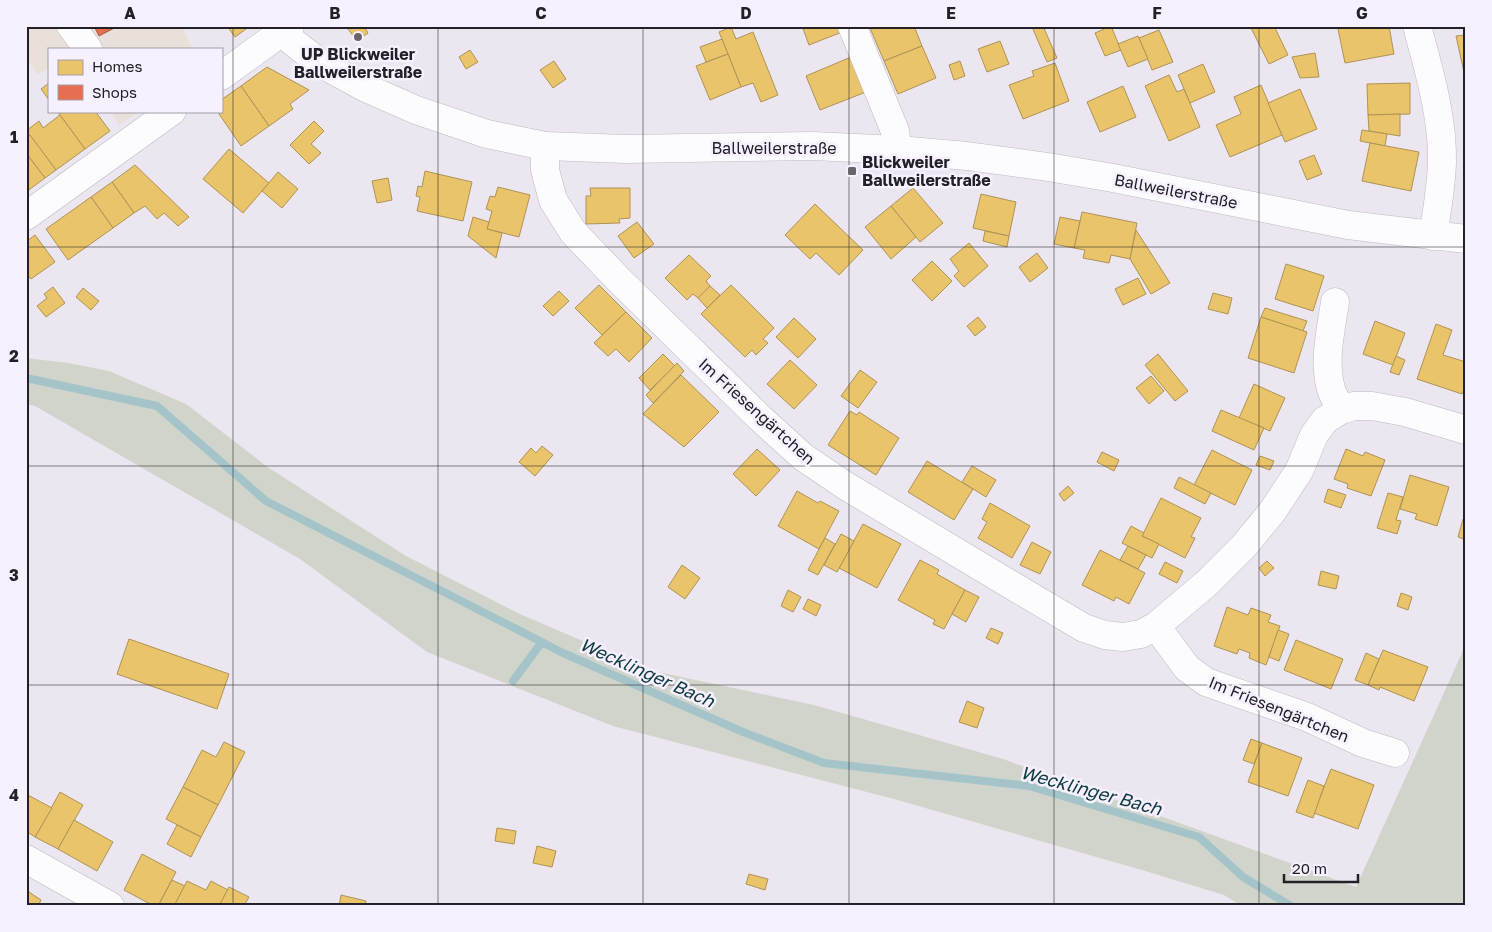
<svg xmlns="http://www.w3.org/2000/svg" width="1492" height="932" viewBox="0 0 1492 932" font-family="'Golos Text',sans-serif">
<style>
.commercial{fill:#e9e0d9}
.grass{fill:#d0d4cb}
.homes{fill:#e9c46a;stroke:#ae9356}
.shops{fill:#e76f51;stroke:#ac5744}
.lines{fill:none;stroke-linecap:round;stroke-linejoin:round}
.stream{stroke:#a4c4ca;stroke-width:8}
.minor-casing{stroke:#bdbac1;stroke-width:29}
.minor{stroke:#fcfbfd;stroke-width:28}
.grid{fill:none;stroke:#242027;stroke-width:1;stroke-opacity:0.55}
.poi-dot{fill:#6a656d;stroke:#f7f0fe;stroke-width:2}
.labels{text-anchor:middle;stroke-width:5;stroke-linejoin:round;paint-order:stroke}
.poi-label{font-size:16px;font-weight:bold;fill:#242027;stroke:#f7f0fe}
.street-label{font-size:16px;fill:#242027;stroke:#f7f0fe}
.water-label{font-size:18px;font-style:italic;fill:#0e3b40;stroke:#f7f0fe}
.neatline{fill:none;stroke:#242027;stroke-width:2}
.grid-label{font-size:16px;text-anchor:middle;font-weight:bold;fill:#242027}
</style>
<rect width="100%" height="100%" fill="#ebe6f0"/>
<!-- commercial -->
<g class="commercial">
<path d="M26,26h156l10,23h-143v20l-12,5 -11,-17z"/>
<path d="M110,111h29l-20,14z"/>
</g>
<!-- grass -->
<path class="grass" d="M26,358l42,5 41,8 77,33 83,64 137,88 116,59 131,56 161,34 189,54 353,128 110,-243v262h-224l-18,-11 -82,-25 -248,-71 -281,-73 -186,-74 -127,-93 -265,-153 -9,-2z"/>
<!-- homes -->
<g class="homes">
<path d="M227,26h23l-15,11z"/>
<path d="M352,26h12l4,7 -11,8 -9,-12z"/>
<path d="M802,26h38l2,6 -33,13z"/>
<path d="M874,26h40l8,20 -38,15 -14,-33z"/>
<path d="M1043,26l14,32 -10,4 -15,-35z"/>
<path d="M1111,26l10,24 -16,6 -10,-23z"/>
<path d="M1250,26h24l14,29 -19,9z"/>
<path d="M1351,26h38l5,28 -49,9 -7,-34z"/>
<path d="M731,27l5,12 17,-7 25,63 -17,7 -8,-19 -12,4 -22,-55z"/>
<path d="M1159,30l14,32 -21,8 -13,-32z"/>
<path d="M1466,35v41l-1,1 -9,-41z"/>
<path d="M1138,36l10,23 -20,8 -10,-23z"/>
<path d="M722,39l6,15 -22,8 -6,-15z"/>
<path d="M1000,41l9,23 -22,8 -9,-23z"/>
<path d="M922,46l14,32 -38,16 -14,-33z"/>
<path d="M470,50l8,12 -12,7 -7,-12z"/>
<path d="M1315,53l4,24 -19,1 -8,-21z"/>
<path d="M728,54l13,33 -31,13 -14,-34z"/>
<path d="M851,57l15,35 -46,18 -14,-34z"/>
<path d="M554,61l12,18 -13,9 -13,-18z"/>
<path d="M960,61l5,15 -11,4 -5,-15z"/>
<path d="M1055,63l14,38 -46,18 -14,-34 25,-9 -2,-5z"/>
<path d="M1203,64l12,28 -25,11 -12,-28z"/>
<path d="M267,67l42,23 -19,14 3,5 -24,17 -28,-40z"/>
<path d="M1169,75l8,17 7,-3 16,38 -31,14 -24,-55z"/>
<path d="M49,83v17l-8,-11z"/>
<path d="M1410,83v31l-42,1 -1,-31z"/>
<path d="M1261,85l21,50 -52,22 -14,-32 25,-11 -7,-17z"/>
<path d="M241,86l28,40 -28,20 -24,-35h4v-11z"/>
<path d="M1123,86l13,31 -36,15 -13,-30z"/>
<path d="M1300,89l17,40 -32,13 -17,-39z"/>
<path d="M57,111h38l15,20 -25,18z"/>
<path d="M1400,114v22l-31,-5 -1,-16z"/>
<path d="M60,115l25,34 -29,21 -30,-39 13,-10 4,7z"/>
<path d="M314,121l10,10 -13,13 10,9 -12,11 -19,-19z"/>
<path d="M1362,130l25,4 -2,12 -25,-5z"/>
<path d="M30,135l26,35 -11,8 -19,-25v-15z"/>
<path d="M1370,143l49,9 -8,39 -49,-10z"/>
<path d="M229,149l40,34 -26,30 -40,-34z"/>
<path d="M26,153l19,25 -19,14z"/>
<path d="M1314,155l8,19 -15,6 -8,-19z"/>
<path d="M135,165l54,52 -11,9 -14,-13 -7,6 -12,-13 -11,7 -22,-31z"/>
<path d="M425,171l47,11 -9,39 -46,-10 3,-14 -4,-1 2,-10 4,1z"/>
<path d="M278,172l20,17 -16,19 -20,-17z"/>
<path d="M388,178l4,22 -15,3 -5,-22z"/>
<path d="M112,182l22,31 -21,15 -22,-31z"/>
<path d="M498,187l32,8 -11,42 -32,-8 5,-18 -6,-2 4,-13 5,1z"/>
<path d="M590,188h40v30l-11,1 1,4 -34,1v-28h5z"/>
<path d="M913,188l30,35 -23,19 -29,-36z"/>
<path d="M981,194l35,8 -7,34 -36,-8z"/>
<path d="M91,197l22,31 -45,32 -22,-31z"/>
<path d="M815,204l48,46 -24,25 -23,-22 -6,6 -25,-24z"/>
<path d="M891,206l25,31 -25,22 -26,-32z"/>
<path d="M1082,212l55,11 -7,36 -19,-4 -2,8 -26,-5 2,-8 -11,-2z"/>
<path d="M473,217l16,5 -2,7 15,4 -6,25 -28,-22z"/>
<path d="M1060,217l20,4 -6,27 -20,-4z"/>
<path d="M637,222l17,22 -20,14 -16,-22z"/>
<path d="M1136,230l34,53 -19,11 -21,-35z"/>
<path d="M985,231l24,5 -2,11 -24,-6z"/>
<path d="M35,235l20,27 -24,17 -5,-6v-31z"/>
<path d="M969,243l19,23 -24,21 -10,-11 5,-5 -9,-12z"/>
<path d="M1037,253l11,15 -18,14 -11,-15z"/>
<path d="M689,255l22,21 -5,5 4,5 -12,12 -5,-4 -6,6 -22,-22z"/>
<path d="M932,261l20,20 -20,20 -20,-21z"/>
<path d="M1286,264l38,12 -11,35 -38,-12z"/>
<path d="M1138,278l8,16 -23,11 -8,-16z"/>
<path d="M599,285l27,27 -24,23 -27,-27z"/>
<path d="M731,285l43,43 -11,11 5,4 -12,12 -4,-5 -7,7 -44,-43z"/>
<path d="M710,286l10,9 -13,13 -9,-10z"/>
<path d="M53,287l12,16 -19,14 -9,-11 10,-8 -3,-4z"/>
<path d="M83,288l16,13 -8,9 -15,-13z"/>
<path d="M559,291l10,10 -16,15 -10,-10z"/>
<path d="M1213,293l19,5 -4,16 -20,-5z"/>
<path d="M1265,308l42,13 -4,10 -42,-14z"/>
<path d="M626,312l26,26 -23,24 -13,-13 -8,7 -14,-13z"/>
<path d="M978,317l8,10 -11,9 -8,-10z"/>
<path d="M1261,317l46,15 -13,41 -46,-15z"/>
<path d="M794,318l22,21 -18,19 -22,-21z"/>
<path d="M1375,321l30,12 -12,32 -30,-11z"/>
<path d="M1436,324l16,6 -9,25 23,7v23l-4,9 -45,-15z"/>
<path d="M663,354l12,12 -25,24 -11,-12z"/>
<path d="M1158,354l30,37 -13,10 -30,-36z"/>
<path d="M1396,356l9,4 -6,15 -9,-3z"/>
<path d="M790,360l27,25 -23,24 -27,-25z"/>
<path d="M677,363l7,8 -31,32 -7,-8z"/>
<path d="M860,370l17,12 -19,26 -17,-12z"/>
<path d="M681,375l38,37 -35,35 -41,-33z"/>
<path d="M1151,376l13,15 -15,13 -13,-16z"/>
<path d="M1254,384l31,14 -15,33 -31,-13z"/>
<path d="M1221,410l43,18 -10,22 -42,-19z"/>
<path d="M850,411l7,4 2,-3 40,26 -23,37 -48,-30z"/>
<path d="M542,446l11,9 -18,21 -16,-14 12,-14 5,5z"/>
<path d="M757,449l23,21 -24,26 -23,-22z"/>
<path d="M1346,449l17,7 2,-4 20,8 -14,36 -24,-8 1,-4 -14,-5z"/>
<path d="M1212,450l40,20 -17,35 -41,-20z"/>
<path d="M1102,452l17,8 -5,11 -17,-9z"/>
<path d="M1260,456l14,5 -4,9 -14,-5z"/>
<path d="M927,461l46,28 -19,31 -46,-28z"/>
<path d="M972,466l24,14 -10,17 -24,-15z"/>
<path d="M1410,475l39,12 -12,39 -22,-7 2,-5 -17,-5z"/>
<path d="M1179,477l32,16 -6,11 -31,-16z"/>
<path d="M1068,486l6,7 -10,8 -5,-7z"/>
<path d="M1328,489l18,6 -5,13 -17,-6z"/>
<path d="M797,491l21,12 2,-2 19,10 -20,38 -41,-23z"/>
<path d="M1388,493l15,4 -7,23 5,1 -4,13 -20,-6z"/>
<path d="M1161,498l40,20 -10,19 4,1 -10,20 -43,-22z"/>
<path d="M990,503l40,23 -18,32 -34,-20 9,-16 -5,-3z"/>
<path d="M1463,519h3v21l-8,-3z"/>
<path d="M863,524l38,20 -24,44 -38,-20z"/>
<path d="M1131,526l13,7 -2,3 17,8 -7,14 -30,-15z"/>
<path d="M841,534l13,7 -17,31 -13,-7z"/>
<path d="M825,538l10,6 -17,31 -10,-5z"/>
<path d="M1032,542l19,10 -11,22 -20,-9z"/>
<path d="M1128,546l18,9 -8,14 -18,-9z"/>
<path d="M1100,550l45,23 -16,31 -13,-7 -2,4 -32,-16z"/>
<path d="M920,560l19,10 -2,4 28,16 -21,39 -11,-5 2,-4 -37,-20z"/>
<path d="M1267,561l7,7 -9,8 -6,-8z"/>
<path d="M1165,562l18,9 -6,12 -18,-9z"/>
<path d="M682,565l18,13 -15,21 -17,-12z"/>
<path d="M1321,571l18,5 -3,13 -18,-4z"/>
<path d="M788,590l13,7 -8,15 -12,-6z"/>
<path d="M965,590l14,7 -13,25 -14,-8z"/>
<path d="M1401,593l11,4 -4,13 -11,-4z"/>
<path d="M808,599l13,6 -5,11 -13,-7z"/>
<path d="M1227,607l21,8 3,-7 20,7 -3,7 12,4 -14,39 -17,-7 1,-5 -11,-4 -2,5 -23,-8z"/>
<path d="M991,628l12,5 -5,11 -12,-6z"/>
<path d="M1278,630l11,4 -10,27 -10,-4z"/>
<path d="M129,639l100,35 -12,35 -100,-35z"/>
<path d="M1296,640l47,19 -12,30 -47,-19z"/>
<path d="M1383,650l45,17 -14,34 -34,-14 -1,3 -11,-5z"/>
<path d="M1366,653l13,6 -11,26 -13,-5z"/>
<path d="M967,701l17,7 -7,20 -18,-6z"/>
<path d="M1251,739l11,4 -8,21 -11,-4z"/>
<path d="M224,742l21,10 -27,53 -35,-18 19,-37 14,7z"/>
<path d="M1262,743l40,15 -14,38 -40,-14z"/>
<path d="M1331,769l43,16 -16,44 -44,-16z"/>
<path d="M1308,780l16,6 -11,32 -17,-6z"/>
<path d="M183,787l35,18 -17,32 -35,-18z"/>
<path d="M60,792l23,13 -25,44 -23,-12z"/>
<path d="M26,794l26,14 -17,29 -9,-6z"/>
<path d="M74,820l39,22 -16,29 -39,-22z"/>
<path d="M177,825l24,12 -10,20 -24,-13z"/>
<path d="M497,828l19,3 -2,13 -19,-3z"/>
<path d="M537,846l19,5 -4,16 -19,-4z"/>
<path d="M142,854l34,18 -18,34h-4l-30,-16z"/>
<path d="M749,874l19,5 -3,11 -19,-6z"/>
<path d="M172,880l13,6 -11,20h-16z"/>
<path d="M187,881l19,9 5,-9 17,9 -9,16h-45z"/>
<path d="M229,887l20,10 -5,9h-25z"/>
<path d="M26,890l15,10 -3,6h-12z"/>
<path d="M341,895l25,6 -1,5h-26z"/>
</g>
<!-- shops -->
<path class="shops" d="M94,26h24l-19,10z"/>
<g class="lines">
<!-- stream -->
<g class="stream">
<path d="M26,378l131,28 109,95 297,152 180,79 81,31 205,23 170,51 44,40 48,29"/>
<path d="M513,681l29,-39"/>
</g>
<defs>
<g id="minor">
<path d="M71,26l17,23"/>
<path d="M852,26l43,105 3,19"/>
<path d="M1417,26c12,45 26,91 25,137 -1,24 -5,49 -9,73"/>
<path d="M282,32l11,10 27,21 46,25 50,22 71,24 58,12 81,3 187,-3 85,4 69,6 81,11 65,11 235,47 118,14"/>
<path d="M221,76l69,-50"/>
<path d="M545,146v24l8,30 20,32 45,47 142,139 43,39 43,29 167,100 71,42 21,7 18,2 18,-3 15,-8 51,-43 37,-37 28,-34 27,-41 15,-36 11,-15 16,-10 13,-4h18l33,6 61,18"/>
<path d="M26,216l146,-105"/>
<path d="M1335,302c-4,28 -12,59 -4,87 2,7 7,14 10,21"/>
<path d="M1156,626l31,42 19,14 101,35 56,26 32,10"/>
<path d="M26,859l84,47"/>
</g>
</defs>
<!-- minor casing -->
<use href="#minor" class="minor-casing"/>
<!-- minor -->
<use href="#minor" class="minor"/>
</g>
<!-- grid -->
<path class="grid" d="M233,26v880M438,26v880M643,26v880M849,26v880M1054,26v880M1259,26v880M26,247h1440M26,466h1440M26,685h1440"/>
<!-- markers -->
<g class="poi-dot">
<circle cx="358" cy="37" r="5"/>
<rect x="847" y="166" width="10" height="10" rx="2.5"/>
</g>
<g class="labels">
<!-- poi labels -->
<g class="poi-label">
<text x="358" y="60">UP Blickweiler<tspan x="358" dy="18">Ballweilerstraße</tspan></text>
<text x="862" y="168" text-anchor="start">Blickweiler<tspan x="862" dy="18">Ballweilerstraße</tspan></text>
</g>
<!-- street labels -->
<g class="street-label">
<text x="774" y="154">Ballweilerstraße</text>
<text transform="translate(1176 191) rotate(11)" y="6">Ballweilerstraße</text>
<text transform="translate(757 411) rotate(42)" y="6">Im Friesengärtchen</text>
<text transform="translate(1279 709) rotate(22)" y="6">Im Friesengärtchen</text>
</g>
<!-- water labels -->
<g class="water-label">
<text transform="translate(647 673) rotate(24)" y="6">Wecklinger Bach</text>
<text transform="translate(1091 791) rotate(15)" y="6">Wecklinger Bach</text>
</g>
</g>
<!-- border -->
<rect width="1492" height="932" fill="none" stroke="#f7f0fe" stroke-width="55"/>
<!-- legend -->
<rect x="48" y="48" width="175" height="65" fill="#f7f0fe" stroke="#a39da8"/>
<rect x="58" y="60" width="25" height="15" fill="#e9c46a" stroke="#a39da8"/>
<text x="92" y="72" font-size="15" fill="#242027">Homes</text>
<rect x="58" y="85" width="25" height="15" fill="#e76f51" stroke="#a39da8"/>
<text x="92" y="98" font-size="15" fill="#242027">Shops</text>
<!-- scale -->
<path d="M1284 874v8h74v-8" fill="none" stroke="#242027" stroke-width="2.5"/>
<text x="1292" y="874" font-size="15" fill="#242027" stroke="#f7f0fe" stroke-width="4" paint-order="stroke">20 m</text>
<rect x="28" y="28" width="1436" height="876" class="neatline"/>
<g class="grid-label">
<text x="130" y="19">A</text>
<text x="335" y="19">B</text>
<text x="541" y="19">C</text>
<text x="746" y="19">D</text>
<text x="951" y="19">E</text>
<text x="1157" y="19">F</text>
<text x="1362" y="19">G</text>
<text x="14" y="143">1</text>
<text x="14" y="362">2</text>
<text x="14" y="581">3</text>
<text x="14" y="801">4</text>
</g>
</svg>
